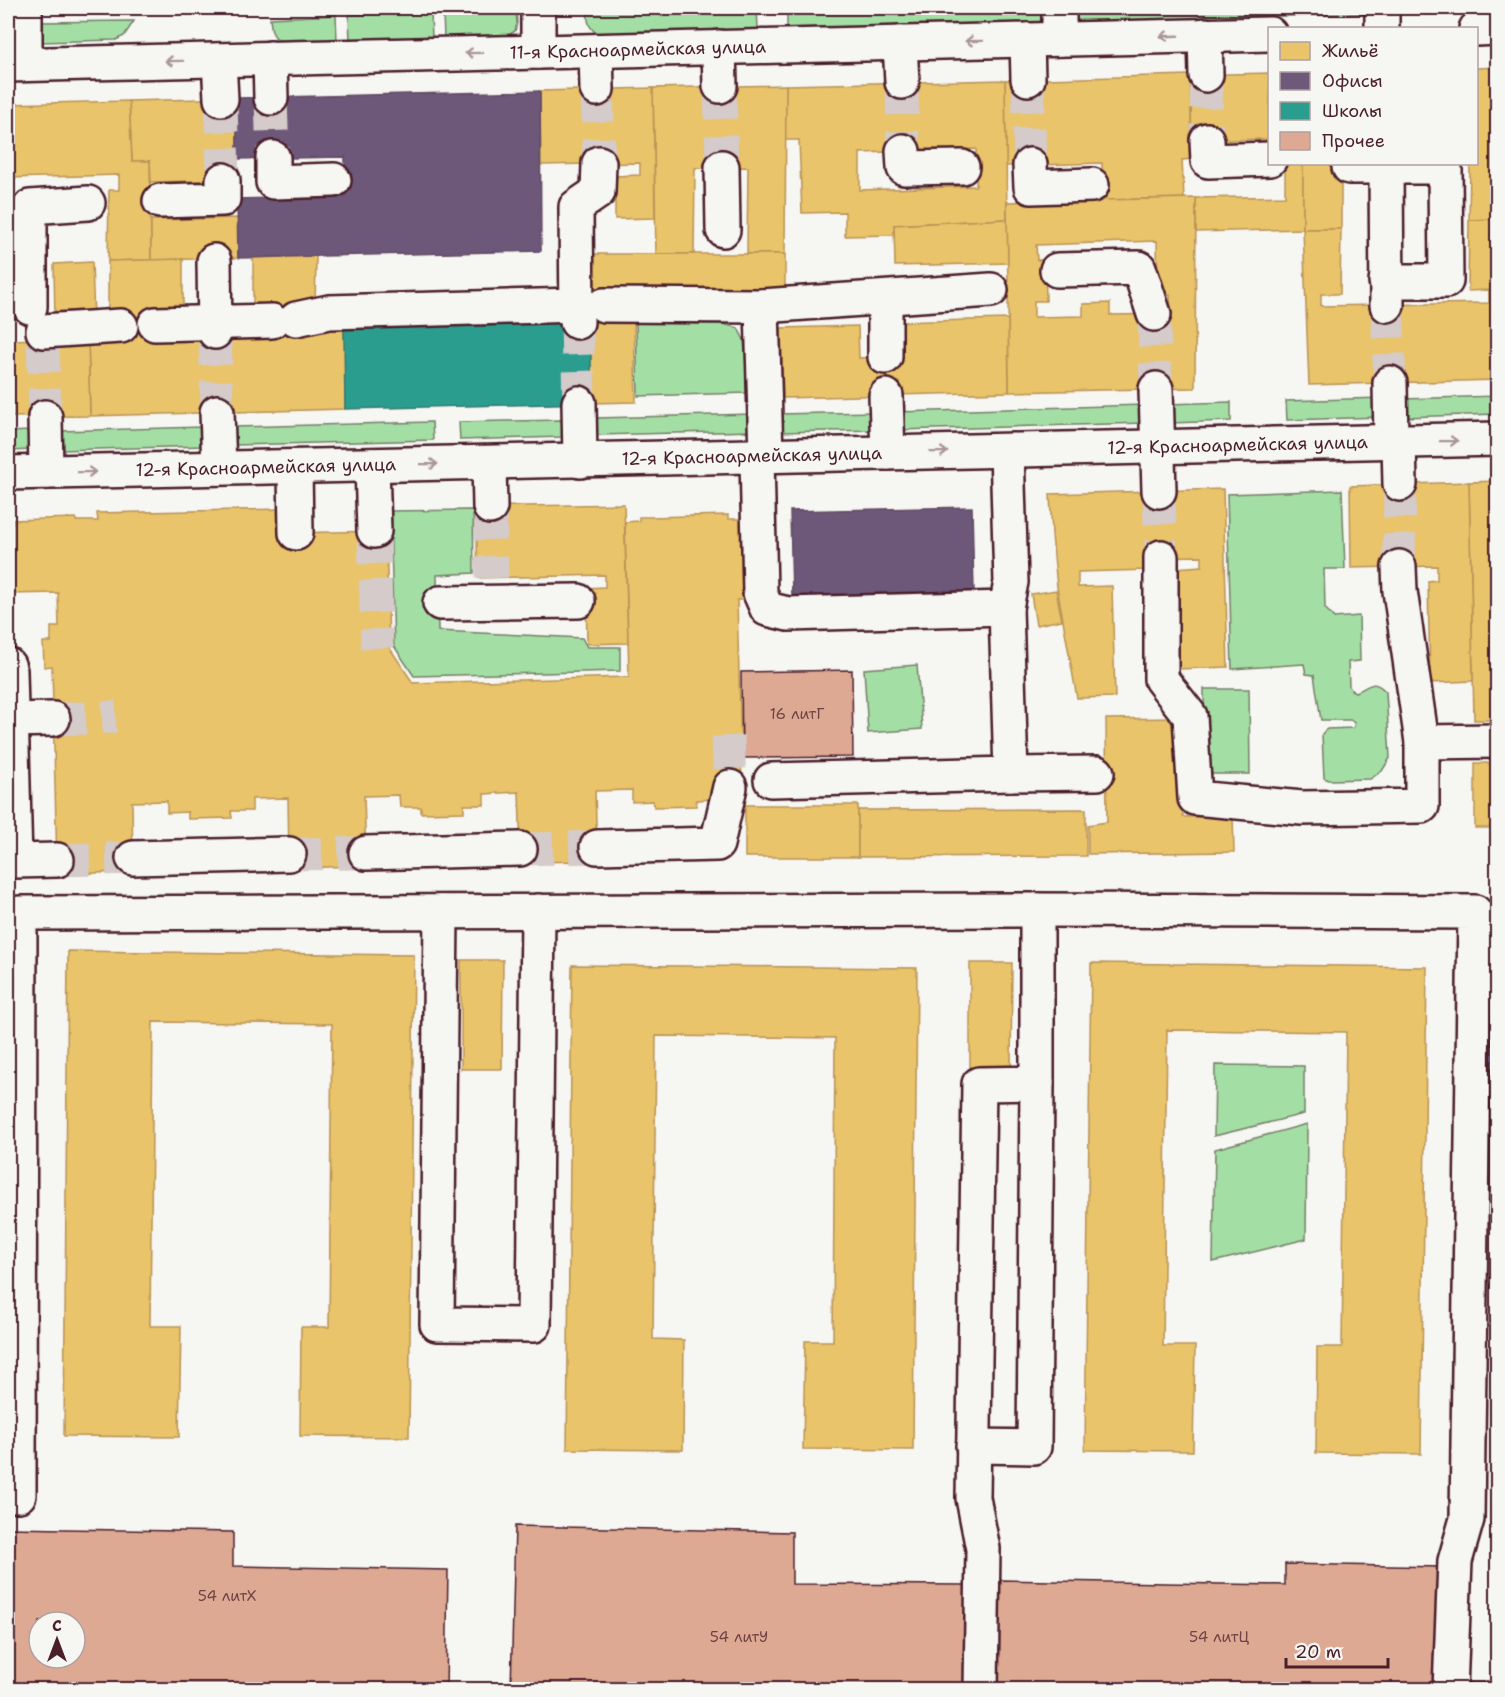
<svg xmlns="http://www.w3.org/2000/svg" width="1505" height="1697" viewBox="0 0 1505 1697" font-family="'Shantell Sans',sans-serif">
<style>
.green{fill:#a3dfa5;stroke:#767f68;stroke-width:1.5}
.homes{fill:#e9c46a;stroke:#b99257;stroke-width:1.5;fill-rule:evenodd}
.offices{fill:#6d597a;stroke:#624862;stroke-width:1.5}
.schools{fill:#2a9d8f;stroke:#347771;stroke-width:1.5}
.building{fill:#dea993;stroke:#4a1f2b;stroke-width:1.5;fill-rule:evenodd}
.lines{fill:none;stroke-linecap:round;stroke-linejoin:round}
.minor-tunnel{stroke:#d4cbca;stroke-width:33;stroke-dasharray:33 16;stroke-linecap:butt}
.minor-casing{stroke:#4a1f2b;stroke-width:38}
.minor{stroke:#f6f6f2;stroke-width:33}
.oneway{stroke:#a99598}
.labels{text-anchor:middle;stroke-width:6;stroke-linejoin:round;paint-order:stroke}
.number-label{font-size:15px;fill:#6f4245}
.street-label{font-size:18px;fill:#4a1f2b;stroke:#f6f6f2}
</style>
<rect width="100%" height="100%" fill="#f6f6f2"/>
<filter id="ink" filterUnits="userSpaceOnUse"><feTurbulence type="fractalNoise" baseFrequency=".0167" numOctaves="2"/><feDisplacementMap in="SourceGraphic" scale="12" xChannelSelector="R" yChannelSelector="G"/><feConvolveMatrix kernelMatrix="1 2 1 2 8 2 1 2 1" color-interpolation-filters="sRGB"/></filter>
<g filter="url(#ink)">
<!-- green -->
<g class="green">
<path d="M625,8h132l1,21 -160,5c-11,-7 -10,-14 -11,-25z"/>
<path d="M787,8h257l1,14 -258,6z"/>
<path d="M1075,8h294v6l-294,7z"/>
<path d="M1394,8h89v3l-89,3z"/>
<path d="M516,10l1,13 -2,8 -8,5 -63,2 -1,-25z"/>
<path d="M431,13l1,26 -82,2 -1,-26z"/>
<path d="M336,15l1,27c-15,0 -47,5 -59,-3 -7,-4 -7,-13 -8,-21z"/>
<path d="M134,21l-10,15 -8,4 -77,2 -1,-20z"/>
<path d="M636,323l87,1 15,4 6,12 4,53 -110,3z"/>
<path d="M1497,396v18l-93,3v-18z"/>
<path d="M1381,398v19l-94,3 -1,-19z"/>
<path d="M1231,402v19l-62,2 -1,-19z"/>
<path d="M1145,405v18l-248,7v-18z"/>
<path d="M877,412v18l-100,2v-18z"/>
<path d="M754,414v17l-157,4v-17z"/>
<path d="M562,420v17l-102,3 -1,-18z"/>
<path d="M432,422l1,18 -199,5 -1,-18z"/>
<path d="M203,427l1,19 -144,4 -1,-19z"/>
<path d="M31,431l1,19 -24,1v-19z"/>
<path d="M1342,490l3,79h-21l1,39 9,10 25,-2 1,45 -12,1 1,24 2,4 4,2c13,-3 17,-16 31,0l4,66 -8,13 -12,8 -41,1 -5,-2 -2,-44 5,-5 26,-1 2,-4 -4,-4h-30l-7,-45 -8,-1 -2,-10 -72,5 -5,-175z"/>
<path d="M473,510l1,63 -37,2 1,56 144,7 5,9h33v24l-206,5 -20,-30 -4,-135z"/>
<path d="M917,665l5,64 -54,4 -4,-64z"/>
<path d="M1204,689h45l1,85h-45z"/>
<path d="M1215,1065l89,1v48l-90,22z"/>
<path d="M1307,1124l-1,115 -93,23 2,-113z"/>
</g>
<!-- homes -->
<g class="homes">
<path d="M1498,67v152l-29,1 1,-56h6v-96z"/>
<path d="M1270,73v66l-78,2 -2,-66z"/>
<path d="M1190,75l2,84 -10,1 2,38 -82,2v-37l-96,3 -1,-86z"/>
<path d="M1005,80l2,139 -113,6v10l-49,1v-24l-43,1 -3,-73h-14l1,-55zM976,149v37l-116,4v-37z"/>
<path d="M786,85l-1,169h-38l1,-87 -53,1 -1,86h-38l-3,-166z"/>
<path d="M653,88l2,130 -40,1v-43l25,-1v-12l-99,2 -1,-74z"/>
<path d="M237,98v82l-86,2 -1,-21h-18l-3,-60z"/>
<path d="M129,101l3,60h18l1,99 -43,1 1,-71h10v-15l-111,3v-74z"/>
<path d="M1285,164h18v65l-107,3v-34l89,-2z"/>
<rect x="1303" y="164" width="38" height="65"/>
<path d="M1196,198l-1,190 -186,4 -2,-190zM1157,241l1,55 12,-1 1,19 -61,1v-12l-27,1v12l-49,1v-16h12l-1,-41h-8l-1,-15z"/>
<path d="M238,218v40l-87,2v-40z"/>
<path d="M1007,219l1,44 -113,3 -1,-41z"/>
<path d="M1498,219v161l-189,5 -6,-156h38l-1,65h-19v12l168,-3v-13l-21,1 1,-71z"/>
<path d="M594,254h191v38l-191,1z"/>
<path d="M316,256l-1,53 29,18 1,82 -255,7 -2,-78 20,-26v-51l75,-2v53l70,-2v-52z"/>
<path d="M92,262l2,58 -39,2 -1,-58z"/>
<path d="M1008,319l1,73 -226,6 -2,-70 77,-2 1,32 26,-1 10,-35z"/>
<path d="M634,321l2,81 -44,1 -2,-81z"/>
<path d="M88,338l2,78 -82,1v-77z"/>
<path d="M1498,481v239h-24l-5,-238z"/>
<path d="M1469,482l4,199 -43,2 -2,-102 9,-1v-14l-86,2 -1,-82z"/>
<path d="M1223,489l5,178 -50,2 -3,-101 27,-2v-10l-53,1v13l-71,2v15l34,-1 3,111 -38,1 -20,-111 -5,-52 -2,-41z"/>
<path d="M624,504l4,139 -41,1 -1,-56 19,-1v-12l-127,3 -2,-71z"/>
<path d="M283,509l1,24 102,-2 3,116 24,36 216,-6 -4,-155 14,-1v-4h11l78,-2v4h14l2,81h-7l5,187 -25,12 -21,1v6l-42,1 -1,-6 -21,1v-12l-37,1 2,62h-10l1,8 -58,1v-7h-9l-2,-63 -35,2v11h-20v7l-43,1v-6h-21l-1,-12 -35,1 2,63h-10l1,7 -58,2v-7h-10l-1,-63 -36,1v12h-21l1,7 -44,1v-7l-21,1v-12l-35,1 1,63 -8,7 -58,2 -1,-8h-9l-5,-200 -8,1 -1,-25h8v-15h8l-1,-34 -50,1v-71h5l-1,-3 64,-2v3h22l-1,-8z"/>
<path d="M1056,590l6,30 -26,5 -5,-31z"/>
<path d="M1181,718l2,99 50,-1 1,36 -146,2v-29l19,-3 -1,-103z"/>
<rect x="1475" y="763" width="23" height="65"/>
<rect x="745" y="805" width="113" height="52"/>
<path d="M1086,809v47l-228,1v-47z"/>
<path d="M68,951l346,4 -5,482 -109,-1 1,-109h28l3,-303 -179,-2 -3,304h31l-2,111 -115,-1z"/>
<path d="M461,960h42l-1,109h-41z"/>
<path d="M970,963h42l-1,109h-41z"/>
<path d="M1091,963l336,4 -6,487 -105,-1 1,-106h25l4,-315 -179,-2 -4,316h32l-2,105 -108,-1z"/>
<path d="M572,965l345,3 -4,482 -110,-1 2,-108h28l2,-303 -179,-2 -3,303 31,1 -1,110 -116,-1z"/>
</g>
<!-- offices -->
<g class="offices">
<path d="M540,91l1,160 -303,7 -1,-59 108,-3v-39l-108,2v-61z"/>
<path d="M972,507l2,85 -182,5 -2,-86z"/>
<rect x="1485" y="1019" width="13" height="53"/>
</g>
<!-- schools -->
<g class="schools">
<path d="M590,322l2,81 -247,6 -1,-82z"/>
<path d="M1486,936h12v83h-13z"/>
</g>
<!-- building -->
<g class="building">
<path d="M852,670l1,87 -111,1 -1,-86z"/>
<path d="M515,1526l277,6v52l174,1v105h-455z"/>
<path d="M8,1528l225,4v34l215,4 -2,120h-438zM39,1622h36v36h-36z"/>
<path d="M1285,1564l156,3 -2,123h-441l2,-110 285,5z"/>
<rect x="1463" y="1683" width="27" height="7"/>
</g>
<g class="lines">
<!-- minor-tunnel -->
<g class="minor-tunnel">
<path d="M1206,75l1,65"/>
<path d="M1028,79l2,86"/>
<path d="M902,82l1,69"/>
<path d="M720,86l2,81"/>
<path d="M597,89l2,74"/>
<path d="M271,98l2,60"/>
<path d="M221,99l2,81"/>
<path d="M1387,305l3,78"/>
<path d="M1154,314l2,75"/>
<path d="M577,322l2,81"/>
<path d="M215,332l2,80"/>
<path d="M43,339l2,78"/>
<path d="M1159,491l2,66"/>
<path d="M490,507l2,71"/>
<path d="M374,531l3,117"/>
<path d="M1399,567l1,-83"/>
<path d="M53,719l63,-2"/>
<path d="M728,736l2,51"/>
<path d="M520,849l77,-2"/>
<path d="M289,854l77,-1"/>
<path d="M57,860l76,-2"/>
</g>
<defs>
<g id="minor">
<path d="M25,8v56"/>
<path d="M538,8v44"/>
<path d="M1059,8v31"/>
<path d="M1382,8v20"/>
<path d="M1476,29l22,-1"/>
<path d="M1205,35l1,40"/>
<path d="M1027,40l1,39"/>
<path d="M900,43l2,39"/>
<path d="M719,47l1,39"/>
<path d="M596,51l1,38"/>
<path d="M270,58l1,40"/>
<path d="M219,60l2,39"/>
<path id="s1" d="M8,65l1262,-31"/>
<path d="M1207,140l1,21 62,-2"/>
<path d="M903,151l1,17 58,-1"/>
<path d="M273,158v24l61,-2"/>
<path d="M1349,164v3h37l1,138"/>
<path d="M1030,165l1,22 61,-2"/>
<path d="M722,167l1,63"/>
<path d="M1386,167h59l1,114h-60"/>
<path d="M160,201l63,-2v-19"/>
<path d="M214,261l1,71"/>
<path d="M1057,270l82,-2 15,46"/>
<path d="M885,298v59"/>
<path d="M604,305l158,1 229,-16"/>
<path d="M762,306l4,151"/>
<path d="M30,307v-100l58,-4"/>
<path d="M296,319l33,-7 247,-7"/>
<path d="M577,322l-1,-115 22,-15 1,-29"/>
<path d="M155,324l117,-3"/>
<path d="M43,331l78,-5"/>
<path d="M1390,383l1,59"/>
<path d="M1156,389l3,102"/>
<path d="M886,396l2,57"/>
<path d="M579,403l1,58"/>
<path d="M217,412l2,56"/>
<path d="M45,417l1,55"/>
<path d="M1399,442l1,42"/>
<path d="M757,457l3,136 7,16 21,5 218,-6 5,-26 -4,-131"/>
<path d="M489,463l1,44"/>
<path d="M372,465l2,66"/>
<path d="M295,467l1,66"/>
<path id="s2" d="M8,473l1490,-34"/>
<path d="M1161,557v122l29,37 5,82 107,10 120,-2v-64l-22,-151 -1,-24"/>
<path d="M440,603l138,-2"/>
<path d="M8,665l2,6 5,190 42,-1"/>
<path d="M11,720l42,-1"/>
<path d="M1422,742l76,-1"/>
<path d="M1011,774l86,-1"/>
<path d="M771,780l240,-6 -5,-166"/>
<path d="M597,847l120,-3 13,-57"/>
<path d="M366,853l154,-4"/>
<path d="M133,858l156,-4"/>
<path d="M441,912l-4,412 97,1 4,-414"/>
<path d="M973,1446l61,1 3,-364"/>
<path d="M8,1495h11l1,-582 1017,-3 438,2 -8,607 -12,42 -5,129"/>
<path d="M981,1690l2,-141 -10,-51 6,-414 58,-1v-173"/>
</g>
</defs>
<!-- minor casing -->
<use href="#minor" class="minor-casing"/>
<!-- minor -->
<use href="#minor" class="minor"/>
</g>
<!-- one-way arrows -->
<defs><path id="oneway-shaft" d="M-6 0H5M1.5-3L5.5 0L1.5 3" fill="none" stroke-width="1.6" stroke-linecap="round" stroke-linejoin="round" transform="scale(1.5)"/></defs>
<g class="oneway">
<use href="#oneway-shaft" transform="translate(1169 36) rotate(178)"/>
<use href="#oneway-shaft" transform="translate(974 41) rotate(179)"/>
<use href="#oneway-shaft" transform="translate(474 53) rotate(179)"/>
<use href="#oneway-shaft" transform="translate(174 61) rotate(179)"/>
<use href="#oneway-shaft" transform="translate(1449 441) rotate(-1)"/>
<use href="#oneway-shaft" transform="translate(939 452) rotate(-1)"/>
<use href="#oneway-shaft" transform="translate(429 464) rotate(-1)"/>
<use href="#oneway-shaft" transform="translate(87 472) rotate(-1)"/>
</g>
</g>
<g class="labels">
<!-- number labels -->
<g class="number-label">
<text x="797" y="719">16 литГ</text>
<text x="227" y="1601">54 литХ</text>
<text x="739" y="1642">54 литУ</text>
<text x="1219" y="1642">54 литЦ</text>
</g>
<!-- street labels -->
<g class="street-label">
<text dy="6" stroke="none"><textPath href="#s1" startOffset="630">11-я Красноармейская улица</textPath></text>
<text dy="6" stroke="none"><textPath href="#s2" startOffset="1230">12-я Красноармейская улица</textPath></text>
<text dy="6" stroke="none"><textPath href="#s2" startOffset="744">12-я Красноармейская улица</textPath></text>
<text dy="6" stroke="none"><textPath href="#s2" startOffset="258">12-я Красноармейская улица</textPath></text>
</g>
</g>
<!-- margin -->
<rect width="1505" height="1697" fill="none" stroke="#f6f6f2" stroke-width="30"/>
<rect x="15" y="15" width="1475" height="1667" fill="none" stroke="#4a1f2b" stroke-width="2" filter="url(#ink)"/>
<!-- legend -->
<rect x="1268" y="27" width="210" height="138" fill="#f6f6f2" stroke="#b1a0a2" stroke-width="1.5"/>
<rect x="1280" y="42" width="30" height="18" fill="#e9c46a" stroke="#b1a0a2" stroke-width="1.5"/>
<text x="1322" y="57" font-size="18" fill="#4a1f2b">Жильё</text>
<rect x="1280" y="72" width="30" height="18" fill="#6d597a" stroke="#b1a0a2" stroke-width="1.5"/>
<text x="1322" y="87" font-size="18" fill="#4a1f2b">Офисы</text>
<rect x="1280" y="102" width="30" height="18" fill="#2a9d8f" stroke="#b1a0a2" stroke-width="1.5"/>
<text x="1322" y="117" font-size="18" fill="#4a1f2b">Школы</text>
<rect x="1280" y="132" width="30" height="18" fill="#dea993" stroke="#b1a0a2" stroke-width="1.5"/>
<text x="1322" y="147" font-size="18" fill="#4a1f2b">Прочее</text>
<!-- north arrow -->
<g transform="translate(57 1640)"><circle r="28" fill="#f6f6f2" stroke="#b1a0a2" stroke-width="1.5"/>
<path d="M0-4.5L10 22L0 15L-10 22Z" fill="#4a1f2b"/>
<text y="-9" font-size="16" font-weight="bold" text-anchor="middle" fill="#4a1f2b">С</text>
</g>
<!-- scale -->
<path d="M1286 1658v9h102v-9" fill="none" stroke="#4a1f2b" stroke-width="3"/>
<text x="1295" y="1658" font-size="18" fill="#4a1f2b" stroke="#f6f6f2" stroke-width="4.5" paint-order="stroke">20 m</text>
</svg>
